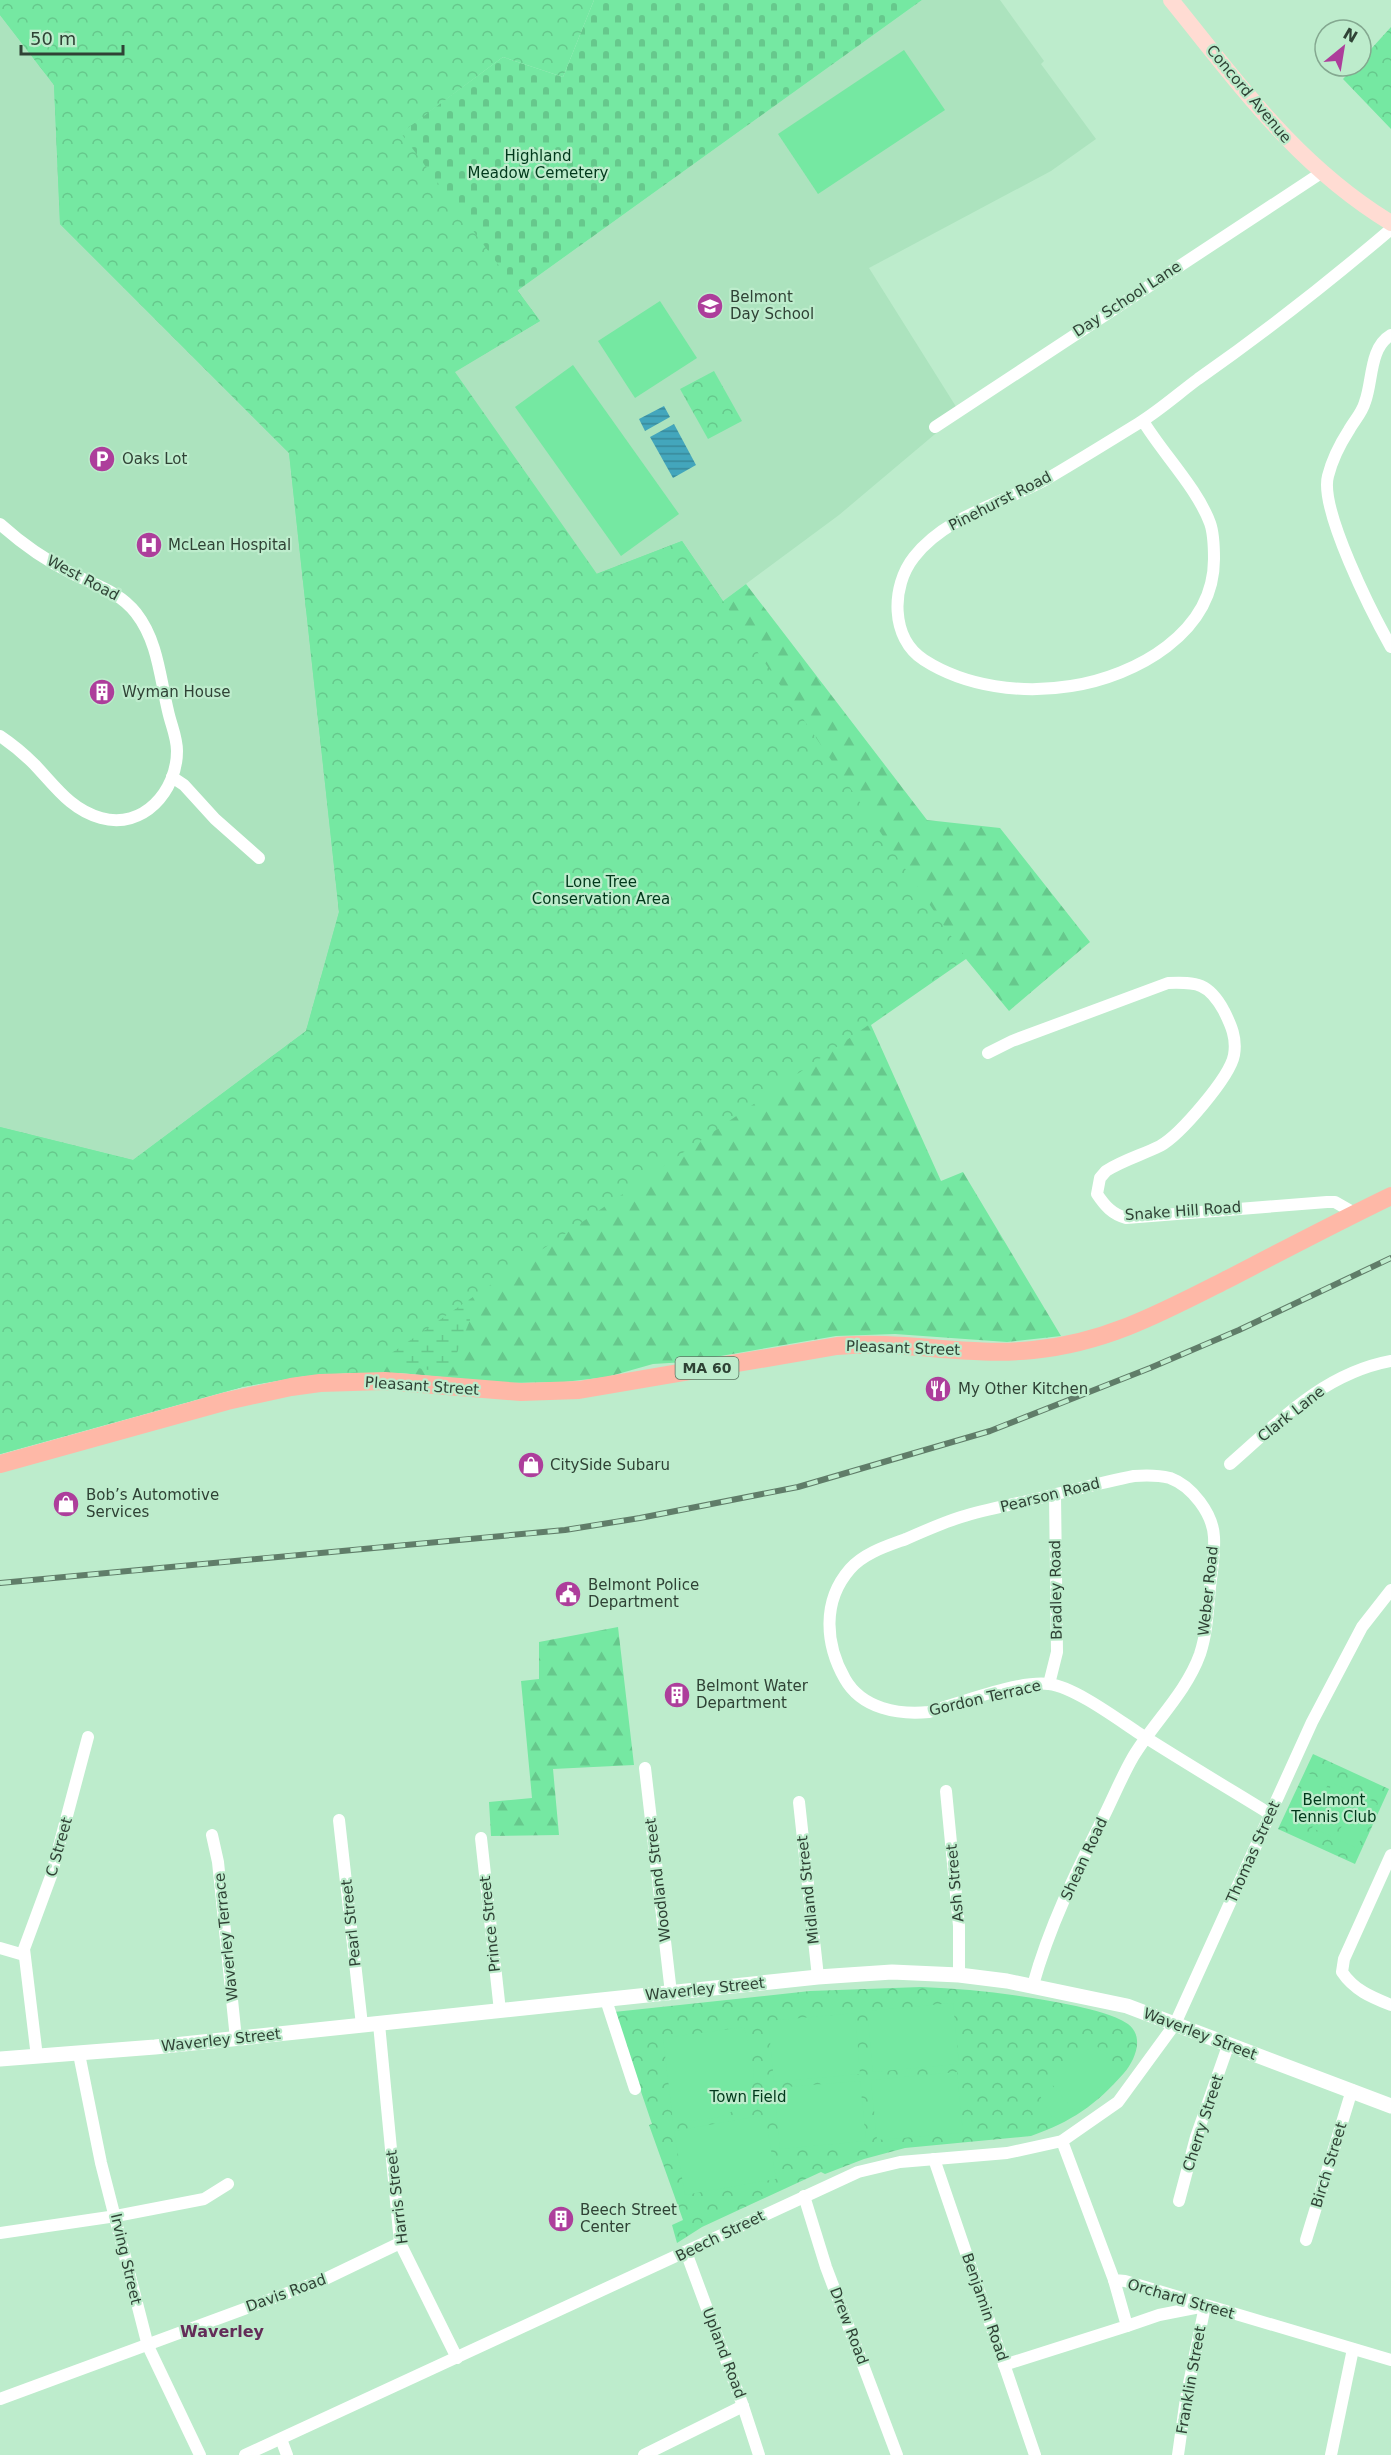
<svg xmlns="http://www.w3.org/2000/svg" width="1391" height="2455" viewBox="0 0 1391 2455" font-family="'DejaVu Sans',sans-serif">
<style>
.built{fill:#ace3be}
.forest{fill:url(#forest-firs)}
.wetland{fill:url(#wetland-marsh)}
.cemetery{fill:url(#cemetery-stones)}
.park{fill:url(#park-crowns)}
.pitch{fill:#75e8a2}
.water{fill:url(#water-rules)}
.lines{fill:none;stroke-linecap:round;stroke-linejoin:round}
.minor{stroke:#fff;stroke-width:12}
.tertiary{stroke:#fff;stroke-width:15}
.secondary{stroke:#ffdcd3;stroke-width:16}
.primary{stroke:#feb8a7;stroke-width:18}
.rail-casing{stroke:#607d69;stroke-width:6}
.rail{stroke:#bdeccc;stroke-width:4;stroke-dasharray:11;stroke-linecap:butt}
.labels{text-anchor:middle;stroke-width:4.5;stroke-linejoin:round;paint-order:stroke}
.shield{fill:#bdeccc;stroke:#5a7562;stroke-width:1.5}
.shield-label{font-size:14px;font-weight:bold;fill:#2f4235}
.street-label{font-size:15px;fill:#2f4235;stroke:#bdeccc}
.park-label{font-size:15px;fill:#00381b;stroke:#bdeccc}
.poi-label{font-size:15px;fill:#2f4235;stroke:#bdeccc;text-anchor:start}
.neighbourhood-label{font-size:16px;font-weight:bold;fill:#632c58;stroke:#bdeccc}
</style>
<defs>
<pattern id="forest-firs" width="22" height="20" patternUnits="userSpaceOnUse" patternTransform="scale(1.5)"><rect width="22" height="20" fill="#75e8a2"/><path d="M5 1l3.5 6h-7zM16 11l3.5 6h-7z" fill="#66c88c"/></pattern>
<pattern id="wetland-marsh" width="20" height="14" patternUnits="userSpaceOnUse" patternTransform="scale(1.5)"><rect width="20" height="14" fill="#75e8a2"/><path d="M1 5h8M5 5V1M11 12h8M15 12V8" fill="none" stroke="#66c88c"/></pattern>
<pattern id="cemetery-stones" width="16" height="16" patternUnits="userSpaceOnUse" patternTransform="scale(1.5)"><rect width="16" height="16" fill="#75e8a2"/><path d="M2 7V4a2 2 0 0 1 4 0v3zM10 15v-3a2 2 0 0 1 4 0v3z" fill="#66c88c"/></pattern>
<pattern id="park-crowns" width="20" height="18" patternUnits="userSpaceOnUse" patternTransform="scale(1.5)"><rect width="20" height="18" fill="#75e8a2"/><path d="M2 6a3 3 0 1 1 6 0M12 15a3 3 0 1 1 6 0" fill="none" stroke="#66c88c"/></pattern>
<pattern id="water-rules" width="6" height="5" patternUnits="userSpaceOnUse" patternTransform="scale(1.5)"><rect width="6" height="5" fill="#43a6bc"/><path d="M0 2.5h6" fill="none" stroke="#38899a"/></pattern>
</defs>
<rect width="100%" height="100%" fill="#bdeccc"/>
<!-- built -->
<g class="built">
<path d="M922,0h78l44,61 -3,3 55,75 -45,32 -182,97 91,145 -121,102 -116,86 -41,-59 -85,33 -143,-203 86,-51 -23,-30z"/>
<path d="M0,15l54,70 6,139 229,229 50,459 -33,119 -173,129 -133,-33z"/>
</g>
<!-- forest -->
<g class="forest">
<path d="M0,0l401,133 139,188 -86,51 142,202 86,-33 41,60 23,-17 181,236 73,8 90,114 -81,69 -43,-52 -95,66 70,156 22,-9 98,164 -54,6 -112,-8 -59,2 -150,26 -33,2 -46,13 -43,5 -59,1 -105,-10h-56l-40,3 -62,11 -242,67v-327l133,33 173,-129 33,-119 -50,-459 -229,-229 -6,-139 -54,-70z"/>
<path d="M618,1627l16,138 -81,4 6,66 -68,1 -2,-34 43,-4 -11,-117 18,-2v-37z"/>
</g>
<!-- wetland -->
<path class="wetland" d="M467,1284l3,36 -17,43 -5,6 -14,2 -43,-8 -3,-5 3,-13z"/>
<!-- cemetery -->
<path class="cemetery" d="M594,0h328l-405,291 -117,-158 103,-76 60,20z"/>
<!-- park -->
<g class="park">
<path d="M0,0h594l-31,77 -60,-20 -102,76 139,188 -85,51 142,202 85,-33 284,417 -602,414 -60,4 -62,11 -242,67v-327l133,33 173,-129 33,-119 -50,-459 -229,-229 -6,-139 -54,-70z"/>
<path d="M1391,27v102l-48,-50 12,-13h6v-6z"/>
<path d="M714,371l28,50 -34,18 -28,-50z"/>
<path d="M1313,1754l76,35 -34,75 -77,-35z"/>
<path d="M921,1987c52,2 103,8 155,19 16,4 37,8 52,18 17,13 7,36 -4,49 -28,32 -53,49 -93,63l-126,12 -41,11 -39,15 -4,-2 -119,55 -25,16 -5,-18 11,-5 -34,-95 3,-1 -38,-112 196,-21z"/>
</g>
<!-- pitch -->
<g class="pitch">
<path d="M904,50l41,60 -127,84 -40,-60z"/>
<path d="M660,301l37,57 -62,40 -37,-57z"/>
<path d="M573,365l106,149 -58,42 -106,-149z"/>
<path d="M1308,1773l21,9 -20,45 -21,-9z"/>
<path d="M1332,1783l21,9 -20,45 -21,-9z"/>
<path d="M1356,1794l21,9 -20,45 -21,-9z"/>
<path d="M953,2003l6,61 -86,8 -6,-61z"/>
<path d="M855,2013l5,61 -86,8 -6,-61z"/>
<path d="M744,2027c3,14 9,31 10,46 0,4 -2,9 -3,13 -11,37 -47,33 -78,35l-10,-83z"/>
<path d="M1095,2044l23,27 -45,38 -23,-27z"/>
<path d="M957,2072l6,61 -86,7 -6,-60z"/>
<path d="M860,2081l6,60 -86,8 -6,-61z"/>
<path d="M1051,2084l22,26 -18,13 -16,-29z"/>
<path d="M765,2115l11,64 -91,16 -11,-64z"/>
</g>
<!-- water -->
<g class="water">
<path d="M664,406l6,11 -25,14 -6,-12z"/>
<path d="M674,424l22,41 -23,13 -23,-41z"/>
</g>
<g class="lines">
<!-- minor -->
<g class="minor">
<path d="M1391,335c-22,13 -18,46 -26,67 -3,11 -11,19 -16,28 -9,14 -17,30 -21,46 -9,33 45,139 63,171"/>
<path d="M1143,421c20,33 54,67 67,102 4,11 4,24 4,36 0,74 -78,117 -143,127 -49,8 -105,1 -147,-26 -34,-22 -33,-74 -10,-103 32,-41 87,-53 131,-77 31,-18 63,-38 94,-57 21,-13 40,-30 59,-44 67,-47 131,-97 193,-150"/>
<path d="M935,427l386,-254"/>
<path d="M0,524c21,19 45,36 71,49 23,12 48,18 65,40 22,28 24,65 32,98 3,14 9,26 9,40 0,40 -34,79 -76,67 -30,-8 -46,-32 -66,-53 -11,-11 -23,-21 -35,-29"/>
<path d="M172,777l12,8 31,34 44,39"/>
<path d="M988,1053l24,-12 156,-58c29,-1 41,0 56,28 7,14 13,27 10,44 -4,22 -54,80 -74,91 -18,9 -37,14 -54,25l-6,7 -3,16c8,12 15,20 29,24l201,-16h8l21,12"/>
<path d="M1230,1464c49,-43 95,-91 161,-103"/>
<path d="M1049,1684l8,-32 -2,-157"/>
<path d="M645,1768l26,225"/>
<path d="M946,1791l13,135v49"/>
<path d="M799,1802l19,175"/>
<path d="M339,1820l23,205"/>
<path d="M212,1835l6,27 18,177"/>
<path d="M481,1838l19,173"/>
<path d="M1391,1855l-47,104 -2,13c12,18 29,25 49,33"/>
<path d="M0,1948l24,7"/>
<path d="M1033,1985c16,-58 43,-113 70,-167 10,-20 19,-42 30,-61 21,-35 53,-64 67,-103 7,-21 8,-44 10,-67 2,-16 5,-34 4,-50 -1,-23 -22,-51 -44,-59 -12,-3 -24,-3 -36,-2 -36,7 -71,17 -107,25 -22,5 -44,9 -66,16 -19,6 -37,14 -55,22 -19,7 -42,14 -56,30 -28,32 -25,75 -5,110 17,30 54,36 84,33 31,-9 90,-32 120,-28 25,3 67,34 88,48 44,28 89,55 133,82"/>
<path d="M606,2000l29,89"/>
<path d="M379,2024l21,219 57,115"/>
<path d="M79,2054l22,109 47,183 52,109"/>
<path d="M37,2057l-13,-108 27,-73 37,-139"/>
<path d="M1062,2141l52,139 11,1 266,79"/>
<path d="M934,2159l101,296"/>
<path d="M804,2196l22,71 71,188"/>
<path d="M1179,2201l17,-64 32,-91"/>
<path d="M0,2233l116,-17 88,-17 24,-15"/>
<path d="M1306,2240l46,-150"/>
<path d="M686,2252l57,154 16,49"/>
<path d="M1127,2326l32,-11 46,-9 -19,92 -8,57"/>
<path d="M1004,2365l123,-39 -13,-46"/>
<path d="M0,2399l323,-119 77,-37"/>
<path d="M281,2439l6,16"/>
<path d="M245,2455l613,-283 42,-10 107,-9 55,-12 56,-39 57,-78 137,-302 50,-95 29,-37"/>
<path d="M644,2455l99,-49"/>
<path d="M1331,2455l22,-106"/>
</g>
<!-- tertiary -->
<path class="tertiary" d="M0,2059l155,-12 663,-70 74,-5 67,3 48,6 120,25 264,100"/>
<!-- secondary -->
<path class="secondary" d="M1171,0c69,85 125,165 220,223"/>
<!-- primary -->
<path class="primary" d="M0,1464l227,-63 64,-14 29,-4 65,-2 136,11 58,-2 258,-44c66,-6 131,11 196,4 72,-7 128,-37 191,-69 56,-29 111,-58 167,-85"/>
<defs>
<path id="rail" d="M0,1583l565,-53 75,-12 158,-31 192,-56 160,-63 89,-38 152,-72"/>
</defs>
<!-- rail casing -->
<use href="#rail" class="rail-casing"/>
<!-- rail -->
<use href="#rail" class="rail"/>
</g>
<!-- icons -->
<defs>
<symbol id="school-disc" viewBox="-11 -11 22 22"><circle r="9.5" fill="#ad3e9b" stroke="#bdeccc"/><path d="M0-5L7-2L0 1L-7-2ZM-4 1L0 2.5L4 1V4Q0 6-4 4Z" fill="#fff"/></symbol>
<symbol id="parking-disc" viewBox="-11 -11 22 22"><circle r="9.5" fill="#ad3e9b" stroke="#bdeccc"/><path d="M-3.5-5.5H1a3.5 3.5 0 0 1 0 7H-1V5.5H-3.5ZM-1-3.4V-.6H.8a1.4 1.4 0 0 0 0-2.8Z" fill="#fff"/></symbol>
<symbol id="hospital-disc" viewBox="-11 -11 22 22"><circle r="9.5" fill="#ad3e9b" stroke="#bdeccc"/><path d="M-5-5h3v3.5h4V-5h3V5h-3V1.5h-4V5h-3Z" fill="#fff"/></symbol>
<symbol id="building-disc" viewBox="-11 -11 22 22"><circle r="9.5" fill="#ad3e9b" stroke="#bdeccc"/><path d="M-4-6H4V6H1V3H-1V6H-4ZM-2.5-4.3h1.7v1.8h-1.7ZM.8-4.3h1.7v1.8H.8ZM-2.5-1h1.7V.8h-1.7ZM.8-1h1.7V.8H.8Z" fill="#fff"/></symbol>
<symbol id="restaurant-disc" viewBox="-11 -11 22 22"><circle r="9.5" fill="#ad3e9b" stroke="#bdeccc"/><path d="M-5-6h1v4h1v-4h1v4h1v-4h1v5L-1.5 .5V6h-2V.5L-5-1ZM5-6V6H3V1.5H1.5Q1.5-4 5-6Z" fill="#fff"/></symbol>
<symbol id="shop-disc" viewBox="-11 -11 22 22"><circle r="9.5" fill="#ad3e9b" stroke="#bdeccc"/><path d="M-5-2.5h2.3a2.7 3.5 0 0 1 5.4 0H5L5.5 6h-11ZM-1.5-2.5h3a1.5 2.3 0 0 0-3 0Z" fill="#fff"/></symbol>
<symbol id="civic-disc" viewBox="-11 -11 22 22"><circle r="9.5" fill="#ad3e9b" stroke="#bdeccc"/><path d="M-.6-6.5H3V-4.5H.6V-3L4-1V1h2V6H-6V1h2V-1L-.6-3ZM-1.2 2.5V6h2.4V2.5Z" fill="#fff"/></symbol>
</defs>
<g fill-rule="evenodd">
<use href="#school-disc" x="695" y="291" width="30" height="30"/>
<use href="#parking-disc" x="87" y="444" width="30" height="30"/>
<use href="#hospital-disc" x="134" y="530" width="30" height="30"/>
<use href="#building-disc" x="87" y="677" width="30" height="30"/>
<use href="#restaurant-disc" x="923" y="1374" width="30" height="30"/>
<use href="#shop-disc" x="516" y="1450" width="30" height="30"/>
<use href="#shop-disc" x="51" y="1489" width="30" height="30"/>
<use href="#civic-disc" x="553" y="1579" width="30" height="30"/>
<use href="#building-disc" x="662" y="1680" width="30" height="30"/>
<use href="#building-disc" x="546" y="2204" width="30" height="30"/>
</g>
<g class="labels">
<!-- shield labels -->
<rect class="shield" x="675.5" y="1357" width="63" height="22" rx="4.5"/>
<g class="shield-label">
<text x="707" y="1373">MA 60</text>
</g>
<!-- street labels -->
<g class="street-label">
<text transform="translate(1249 94) rotate(50)" y="5">Concord Avenue</text>
<text transform="translate(1127 299) rotate(-33)" y="5">Day School Lane</text>
<text transform="translate(1000 501) rotate(-27)" y="5">Pinehurst Road</text>
<text transform="translate(83 578) rotate(28)" y="5">West Road</text>
<text transform="translate(1183 1211) rotate(-4)" y="5">Snake Hill Road</text>
<text transform="translate(903 1348) rotate(2)" y="5">Pleasant Street</text>
<text transform="translate(422 1386) rotate(4)" y="5">Pleasant Street</text>
<text transform="translate(1291 1414) rotate(-38)" y="5">Clark Lane</text>
<text transform="translate(1050 1495) rotate(-14)" y="5">Pearson Road</text>
<text transform="translate(1056 1590) rotate(-91)" y="5">Bradley Road</text>
<text transform="translate(1208 1591) rotate(-84)" y="5">Weber Road</text>
<text transform="translate(985 1698) rotate(-13)" y="5">Gordon Terrace</text>
<text transform="translate(59 1847) rotate(-74)" y="5">C Street</text>
<text transform="translate(1253 1852) rotate(-66)" y="5">Thomas Street</text>
<text transform="translate(1084 1859) rotate(-65)" y="5">Shean Road</text>
<text transform="translate(658 1880) rotate(-97)" y="5">Woodland Street</text>
<text transform="translate(955 1883) rotate(-95)" y="5">Ash Street</text>
<text transform="translate(808 1890) rotate(-96)" y="5">Midland Street</text>
<text transform="translate(351 1923) rotate(-96)" y="5">Pearl Street</text>
<text transform="translate(490 1924) rotate(-96)" y="5">Prince Street</text>
<text transform="translate(226 1937) rotate(-96)" y="5">Waverley Terrace</text>
<text transform="translate(705 1989) rotate(-6)" y="5">Waverley Street</text>
<text transform="translate(1200 2034) rotate(21)" y="5">Waverley Street</text>
<text transform="translate(221 2040) rotate(-6)" y="5">Waverley Street</text>
<text transform="translate(1203 2123) rotate(-72)" y="5">Cherry Street</text>
<text transform="translate(1329 2165) rotate(-73)" y="5">Birch Street</text>
<text transform="translate(397 2197) rotate(-97)" y="5">Harris Street</text>
<text transform="translate(720 2236) rotate(-26)" y="5">Beech Street</text>
<text transform="translate(126 2259) rotate(77)" y="5">Irving Street</text>
<text transform="translate(286 2293) rotate(-20)" y="5">Davis Road</text>
<text transform="translate(1181 2299) rotate(16)" y="5">Orchard Street</text>
<text transform="translate(985 2307) rotate(71)" y="5">Benjamin Road</text>
<text transform="translate(849 2326) rotate(69)" y="5">Drew Road</text>
<text transform="translate(724 2353) rotate(69)" y="5">Upland Road</text>
<text transform="translate(1191 2380) rotate(-80)" y="5">Franklin Street</text>
</g>
<!-- park labels -->
<g class="park-label">
<text x="538" y="161">Highland<tspan x="538" dy="17">Meadow Cemetery</tspan></text>
<text x="601" y="887">Lone Tree<tspan x="601" dy="17">Conservation Area</tspan></text>
<text x="1334" y="1805">Belmont<tspan x="1334" dy="17">Tennis Club</tspan></text>
<text x="748" y="2102">Town Field</text>
</g>
<!-- poi labels -->
<g class="poi-label">
<text x="730" y="302">Belmont<tspan x="730" dy="17">Day School</tspan></text>
<text x="122" y="464">Oaks Lot</text>
<text x="168" y="550">McLean Hospital</text>
<text x="122" y="697">Wyman House</text>
<text x="958" y="1394">My Other Kitchen</text>
<text x="550" y="1470">CitySide Subaru</text>
<text x="86" y="1500">Bob’s Automotive<tspan x="86" dy="17">Services</tspan></text>
<text x="588" y="1590">Belmont Police<tspan x="588" dy="17">Department</tspan></text>
<text x="696" y="1691">Belmont Water<tspan x="696" dy="17">Department</tspan></text>
<text x="580" y="2215">Beech Street<tspan x="580" dy="17">Center</tspan></text>
</g>
<!-- neighbourhood labels -->
<g class="neighbourhood-label">
<text x="222" y="2337">Waverley</text>
</g>
</g>
<!-- north arrow -->
<g transform="translate(1343 48) rotate(30)"><circle r="28" fill="#bdeccc" stroke="#84a890" stroke-width="1.5"/>
<path d="M0-4.5L10 22L0 15L-10 22Z" fill="#ad3e9b"/>
<text y="-9" font-size="16" font-weight="bold" text-anchor="middle" fill="#2f4235">N</text>
</g>
<!-- scale -->
<path d="M21 45v9h102v-9" fill="none" stroke="#2f4235" stroke-width="3"/>
<text x="30" y="45" font-size="18" fill="#2f4235" stroke="#bdeccc" stroke-width="4.5" paint-order="stroke">50 m</text>
</svg>
